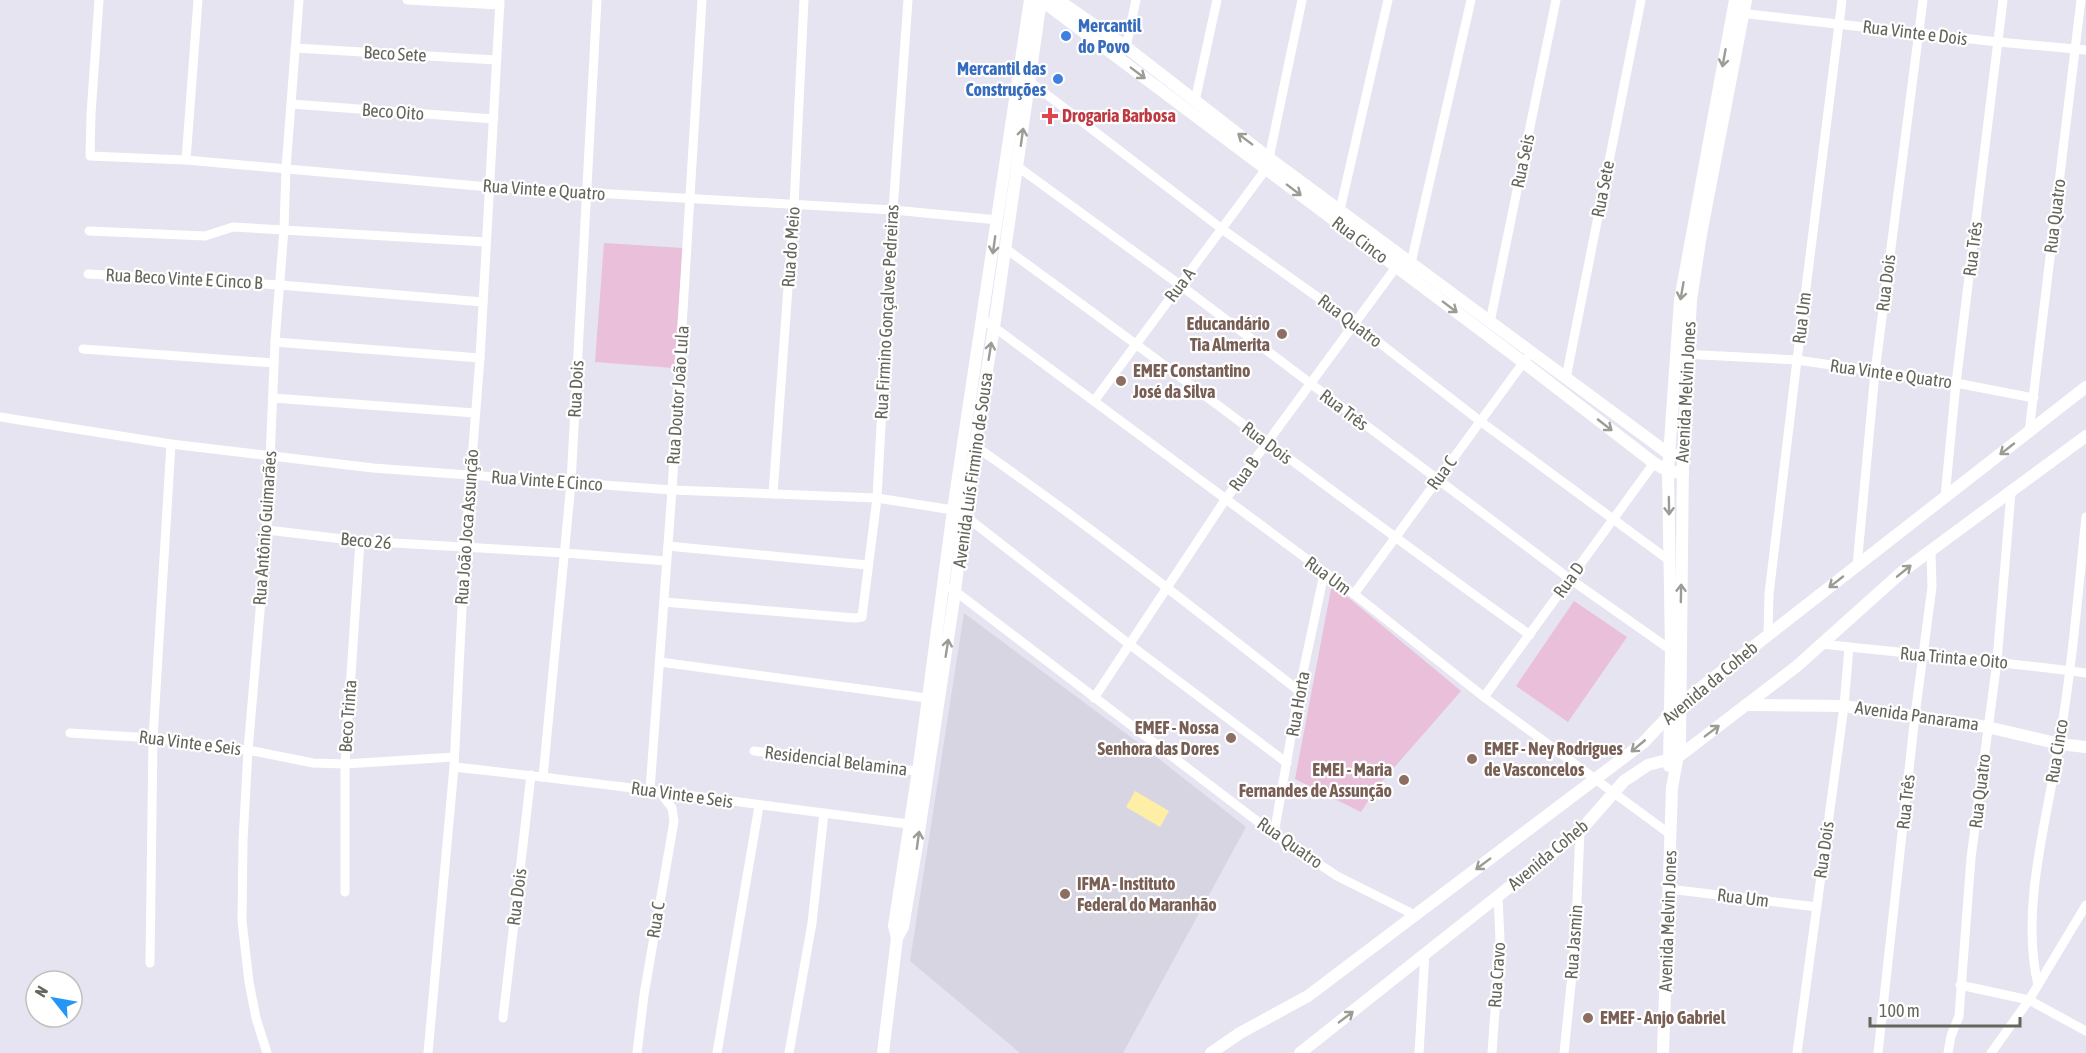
<svg xmlns="http://www.w3.org/2000/svg" width="2086" height="1053" viewBox="0 0 2086 1053" font-family="'Asap Condensed',sans-serif">
<style>
.education{fill:#d7d5e2}
.green{fill:#e9bfd9}
.water{fill:#ffeea5}
.lines{fill:none;stroke-linecap:round;stroke-linejoin:round}
.street{stroke:#fff;stroke-width:9}
.secondary{stroke:#fff;stroke-width:12}
.oneway{stroke:#9c9b95}
.shop-dot{fill:#3f7fe0;stroke:#fff;stroke-width:2}
.health-dot{fill:#e0444e;stroke:#fff;stroke-width:2}
.education-dot{fill:#8d6e63;stroke:#fff;stroke-width:2}
.labels{text-anchor:middle;stroke-width:4.5;stroke-linejoin:round;paint-order:stroke}
.shop-label{font-size:18px;font-weight:bold;fill:#366cbe;stroke:#fff;text-anchor:start}
.street-label{font-size:18px;fill:#66655c;stroke:#fff}
.health-label{font-size:18px;font-weight:bold;fill:#be3a42;stroke:#fff;text-anchor:start}
.education-label{font-size:18px;font-weight:bold;fill:#785e54;stroke:#fff;text-anchor:start}
</style>
<rect width="100%" height="100%" fill="#e6e4f0"/>
<!-- education -->
<path class="education" d="M964,613l172,128 110,86 -123,226h-103l-110,-92z"/>
<!-- green -->
<g class="green">
<path d="M604,243l79,5 -9,120 -79,-6z"/>
<path d="M1332,584l129,107 -84,96 -16,25 -66,-33z"/>
<path d="M1574,601l53,36 -59,85 -52,-36z"/>
</g>
<!-- water -->
<path class="water" d="M1135,791l34,20 -9,16 -34,-20z"/>
<g class="lines">
<!-- street -->
<g class="street">
<path d="M99,0l-8,114 -1,42 96,4 303,27 404,23 105,10"/>
<path d="M407,0l93,5"/>
<path d="M1739,13l259,29 88,8"/>
<path d="M1126,47l10,-47"/>
<path d="M295,48l201,12"/>
<path d="M1029,81l193,148 132,94 126,98 190,140"/>
<path d="M1195,101l22,-101"/>
<path d="M291,104l203,15"/>
<path d="M1269,158l33,-158"/>
<path d="M186,160l12,-160"/>
<path d="M1018,167l162,118 390,294 101,71"/>
<path d="M1340,210l48,-210"/>
<path d="M89,231l116,5 28,-9 253,15"/>
<path d="M1006,249c176,127 347,260 524,386"/>
<path d="M1411,263l60,-263"/>
<path d="M88,274l192,11 203,17"/>
<path d="M983,319l371,275 130,103 187,138"/>
<path d="M1490,322l66,-322"/>
<path d="M275,342l205,16"/>
<path d="M83,349l191,14"/>
<path d="M1682,354l115,6 159,23 78,15"/>
<path d="M1566,378l75,-378"/>
<path d="M273,398l202,15"/>
<path d="M1094,401l172,-232"/>
<path d="M0,417l171,27 202,24 299,22 205,8 76,12"/>
<path d="M2029,432l52,-432"/>
<path d="M975,446c111,77 217,161 324,245"/>
<path d="M773,494l21,-289 10,-205"/>
<path d="M1945,497l11,-114 47,-383"/>
<path d="M964,515l165,129 158,119"/>
<path d="M267,530l93,11 205,12 101,8"/>
<path d="M668,546l199,19"/>
<path d="M1857,566l18,-194 48,-372"/>
<path d="M951,588l323,246 63,42 78,39"/>
<path d="M1354,594l172,-235"/>
<path d="M664,602l191,16 7,-1 15,-119 16,-288 15,-210"/>
<path d="M1768,636l1,-42 28,-234 45,-360"/>
<path d="M1822,644c88,10 176,17 264,29"/>
<path d="M660,662l267,36"/>
<path d="M1484,697l170,-234"/>
<path d="M1094,698l131,-198 174,-237"/>
<path d="M70,733l83,5 95,12 65,13 32,1 109,-7"/>
<path d="M754,751l163,20"/>
<path d="M454,767c152,16 304,38 455,57"/>
<path d="M543,777l28,-294 26,-483"/>
<path d="M650,790l22,-300 30,-490"/>
<path d="M1274,834l25,-143 25,-117"/>
<path d="M1669,889l148,18"/>
<path d="M345,892v-128l15,-223"/>
<path d="M150,963l3,-225 18,-294"/>
<path d="M1960,985l69,15 57,31"/>
<path d="M2038,985c-18,-76 9,-165 21,-241 13,-75 19,-151 27,-227"/>
<path d="M503,1018l28,-243"/>
<path d="M267,1053l-11,-35 -7,-36 -7,-61 1,-80 5,-91 19,-220 8,-188 9,-113 2,-61 13,-168"/>
<path d="M428,1053l26,-286 11,-219 15,-190 20,-358"/>
<path d="M637,1053l7,-58 30,-174 -2,-13 -12,-16"/>
<path d="M717,1053l42,-247"/>
<path d="M789,1053l23,-130 12,-110"/>
<path d="M1419,1053l6,-100"/>
<path d="M1492,1053l8,-113 -2,-44"/>
<path d="M1564,1053l11,-107 5,-115"/>
<path d="M1797,1053l47,-347 5,-59"/>
<path d="M1878,1053l37,-338 17,-128 -1,-36"/>
<path d="M1948,1053l3,-17 8,-20 12,-158 26,-197 14,-169"/>
<path d="M1991,1053l38,-53 57,-95"/>
</g>
<!-- secondary -->
<g class="secondary">
<path d="M1041,0l482,362 131,101 14,8 15,2"/>
<path d="M1058,0l68,47 143,111 400,296 6,1"/>
<path d="M1746,705l98,1 143,21 73,17 26,3"/>
<path d="M1669,766l2,-116 -3,-179 12,-171 55,-300"/>
<path d="M897,938l-3,-12 26,-168 33,-248 77,-510"/>
<path d="M883,1053l14,-115 6,-11 14,-82 38,-253 9,-77 30,-188 47,-327"/>
<path d="M1211,1053l29,-20 68,-37 335,-253 37,-39 406,-317"/>
<path d="M1300,1053l280,-222 44,-50 24,-16 30,-8 119,-91 106,-95 183,-135"/>
<path d="M1663,1053l9,-265 8,-44 3,-287 8,-157 10,-66 45,-234"/>
</g>
</g>
<!-- one-way arrows -->
<defs><path id="oneway-shaft" d="M-6 0H5M1.5-3L5.5 0L1.5 3" fill="none" stroke-width="1.6" stroke-linecap="round" stroke-linejoin="round" transform="scale(1.5)"/></defs>
<g class="oneway">
<use href="#oneway-shaft" transform="translate(1724 58) rotate(100)"/>
<use href="#oneway-shaft" transform="translate(1138 73) rotate(37)"/>
<use href="#oneway-shaft" transform="translate(1022 137) rotate(-82)"/>
<use href="#oneway-shaft" transform="translate(1245 139) rotate(-143)"/>
<use href="#oneway-shaft" transform="translate(1294 190) rotate(37)"/>
<use href="#oneway-shaft" transform="translate(994 245) rotate(98)"/>
<use href="#oneway-shaft" transform="translate(1682 291) rotate(100)"/>
<use href="#oneway-shaft" transform="translate(1450 307) rotate(37)"/>
<use href="#oneway-shaft" transform="translate(990 351) rotate(-81)"/>
<use href="#oneway-shaft" transform="translate(1605 425) rotate(38)"/>
<use href="#oneway-shaft" transform="translate(2007 449) rotate(142)"/>
<use href="#oneway-shaft" transform="translate(1669 506) rotate(89)"/>
<use href="#oneway-shaft" transform="translate(1904 571) rotate(-39)"/>
<use href="#oneway-shaft" transform="translate(1836 582) rotate(142)"/>
<use href="#oneway-shaft" transform="translate(1681 593) rotate(-89)"/>
<use href="#oneway-shaft" transform="translate(947 648) rotate(-81)"/>
<use href="#oneway-shaft" transform="translate(1712 731) rotate(-37)"/>
<use href="#oneway-shaft" transform="translate(1638 746) rotate(140)"/>
<use href="#oneway-shaft" transform="translate(918 840) rotate(-82)"/>
<use href="#oneway-shaft" transform="translate(1483 864) rotate(143)"/>
<use href="#oneway-shaft" transform="translate(1346 1017) rotate(-37)"/>
</g>
<!-- markers -->
<g class="shop-dot">
<circle cx="1066" cy="36" r="6"/>
<circle cx="1058" cy="79" r="6"/>
</g>
<path class="health-dot" d="M1047 107h6v6h6v6h-6v6h-6v-6h-6v-6h6z"/>
<g class="education-dot">
<circle cx="1282" cy="334" r="6"/>
<circle cx="1121" cy="381" r="6"/>
<circle cx="1231" cy="738" r="6"/>
<circle cx="1472" cy="759" r="6"/>
<circle cx="1404" cy="780" r="6"/>
<circle cx="1065" cy="894" r="6"/>
<circle cx="1588" cy="1018" r="6"/>
</g>
<g class="labels">
<!-- shop labels -->
<g class="shop-label">
<text x="1078" y="32">Mercantil<tspan x="1078" dy="21">do Povo</tspan></text>
<text x="1046" y="75" text-anchor="end">Mercantil das<tspan x="1046" dy="21">Construções</tspan></text>
</g>
<!-- street labels -->
<g class="street-label">
<text transform="translate(1915 33) rotate(7)" y="6">Rua Vinte e Dois</text>
<text transform="translate(395 54) rotate(3)" y="6">Beco Sete</text>
<text transform="translate(393 112) rotate(4)" y="6">Beco Oito</text>
<text transform="translate(1523 161) rotate(-78)" y="6">Rua Seis</text>
<text transform="translate(1603 189) rotate(-79)" y="6">Rua Sete</text>
<text transform="translate(544 190) rotate(4)" y="6">Rua Vinte e Quatro</text>
<text transform="translate(2055 216) rotate(-83)" y="6">Rua Quatro</text>
<text transform="translate(1360 240) rotate(37)" y="6">Rua Cinco</text>
<text transform="translate(791 247) rotate(-86)" y="6">Rua do Meio</text>
<text transform="translate(1973 249) rotate(-83)" y="6">Rua Três</text>
<text transform="translate(184 279) rotate(3)" y="6">Rua Beco Vinte E Cinco B</text>
<text transform="translate(1886 283) rotate(-83)" y="6">Rua Dois</text>
<text transform="translate(1180 285) rotate(-53)" y="6">Rua A</text>
<text transform="translate(887 312) rotate(-87)" y="6">Rua Firmino Gonçalves Pedreiras</text>
<text transform="translate(1802 318) rotate(-83)" y="6">Rua Um</text>
<text transform="translate(1350 321) rotate(37)" y="6">Rua Quatro</text>
<text transform="translate(1891 374) rotate(8)" y="6">Rua Vinte e Quatro</text>
<text transform="translate(576 389) rotate(-87)" y="6">Rua Dois</text>
<text transform="translate(1686 392) rotate(-87)" y="6">Avenida Melvin Jones</text>
<text transform="translate(678 395) rotate(-86)" y="6">Rua Doutor João Lula</text>
<text transform="translate(1344 410) rotate(37)" y="6">Rua Três</text>
<text transform="translate(1267 443) rotate(37)" y="6">Rua Dois</text>
<text transform="translate(973 470) rotate(-82)" y="6">Avenida Luís Firmino de Sousa</text>
<text transform="translate(1442 473) rotate(-54)" y="6">Rua C</text>
<text transform="translate(1244 474) rotate(-54)" y="6">Rua B</text>
<text transform="translate(547 481) rotate(4)" y="6">Rua Vinte E Cinco</text>
<text transform="translate(467 527) rotate(-86)" y="6">Rua João Joca Assunção</text>
<text transform="translate(265 528) rotate(-86)" y="6">Rua Antônio Guimarães</text>
<text transform="translate(366 541) rotate(5)" y="6">Beco 26</text>
<text transform="translate(1328 576) rotate(36)" y="6">Rua Um</text>
<text transform="translate(1569 580) rotate(-54)" y="6">Rua D</text>
<text transform="translate(1954 658) rotate(5)" y="6">Rua Trinta e Oito</text>
<text transform="translate(1710 683) rotate(-40)" y="6">Avenida da Coheb</text>
<text transform="translate(1298 704) rotate(-80)" y="6">Rua Horta</text>
<text transform="translate(348 716) rotate(-86)" y="6">Beco Trinta</text>
<text transform="translate(1917 716) rotate(8)" y="6">Avenida Panarama</text>
<text transform="translate(190 743) rotate(7)" y="6">Rua Vinte e Seis</text>
<text transform="translate(2057 751) rotate(-81)" y="6">Rua Cinco</text>
<text transform="translate(836 761) rotate(7)" y="6">Residencial Belamina</text>
<text transform="translate(1980 791) rotate(-83)" y="6">Rua Quatro</text>
<text transform="translate(682 795) rotate(8)" y="6">Rua Vinte e Seis</text>
<text transform="translate(1906 802) rotate(-84)" y="6">Rua Três</text>
<text transform="translate(1290 843) rotate(35)" y="6">Rua Quatro</text>
<text transform="translate(1824 850) rotate(-82)" y="6">Rua Dois</text>
<text transform="translate(1548 855) rotate(-40)" y="6">Avenida Coheb</text>
<text transform="translate(517 897) rotate(-83)" y="6">Rua Dois</text>
<text transform="translate(1743 898) rotate(7)" y="6">Rua Um</text>
<text transform="translate(656 920) rotate(-81)" y="6">Rua C</text>
<text transform="translate(1668 921) rotate(-88)" y="6">Avenida Melvin Jones</text>
<text transform="translate(1574 942) rotate(-86)" y="6">Rua Jasmin</text>
<text transform="translate(1497 975) rotate(-86)" y="6">Rua Cravo</text>
</g>
<!-- health labels -->
<g class="health-label">
<text x="1062" y="122">Drogaria Barbosa</text>
</g>
<!-- education labels -->
<g class="education-label">
<text x="1270" y="330" text-anchor="end">Educandário<tspan x="1270" dy="21">Tia Almerita</tspan></text>
<text x="1133" y="377">EMEF Constantino<tspan x="1133" dy="21">José da Silva</tspan></text>
<text x="1219" y="734" text-anchor="end">EMEF - Nossa<tspan x="1219" dy="21">Senhora das Dores</tspan></text>
<text x="1484" y="755">EMEF - Ney Rodrigues<tspan x="1484" dy="21">de Vasconcelos</tspan></text>
<text x="1392" y="776" text-anchor="end">EMEI - Maria<tspan x="1392" dy="21">Fernandes de Assunção</tspan></text>
<text x="1077" y="890">IFMA - Instituto<tspan x="1077" dy="21">Federal do Maranhão</tspan></text>
<text x="1600" y="1024">EMEF - Anjo Gabriel</text>
</g>
</g>
<!-- north arrow -->
<g transform="translate(54 999) rotate(301)"><circle r="28" fill="#ffffff" stroke="#c2c1be" stroke-width="1.5"/>
<path d="M0-4.5L10 22L0 15L-10 22Z" fill="#2497f6"/>
<text y="-9" font-size="16" font-weight="bold" text-anchor="middle" fill="#66655c">N</text>
</g>
<!-- scale -->
<path d="M1870 1017v9h150v-9" fill="none" stroke="#66655c" stroke-width="3"/>
<text x="1879" y="1017" font-size="18" fill="#66655c" stroke="#ffffff" stroke-width="4.5" paint-order="stroke">100 m</text>
</svg>
